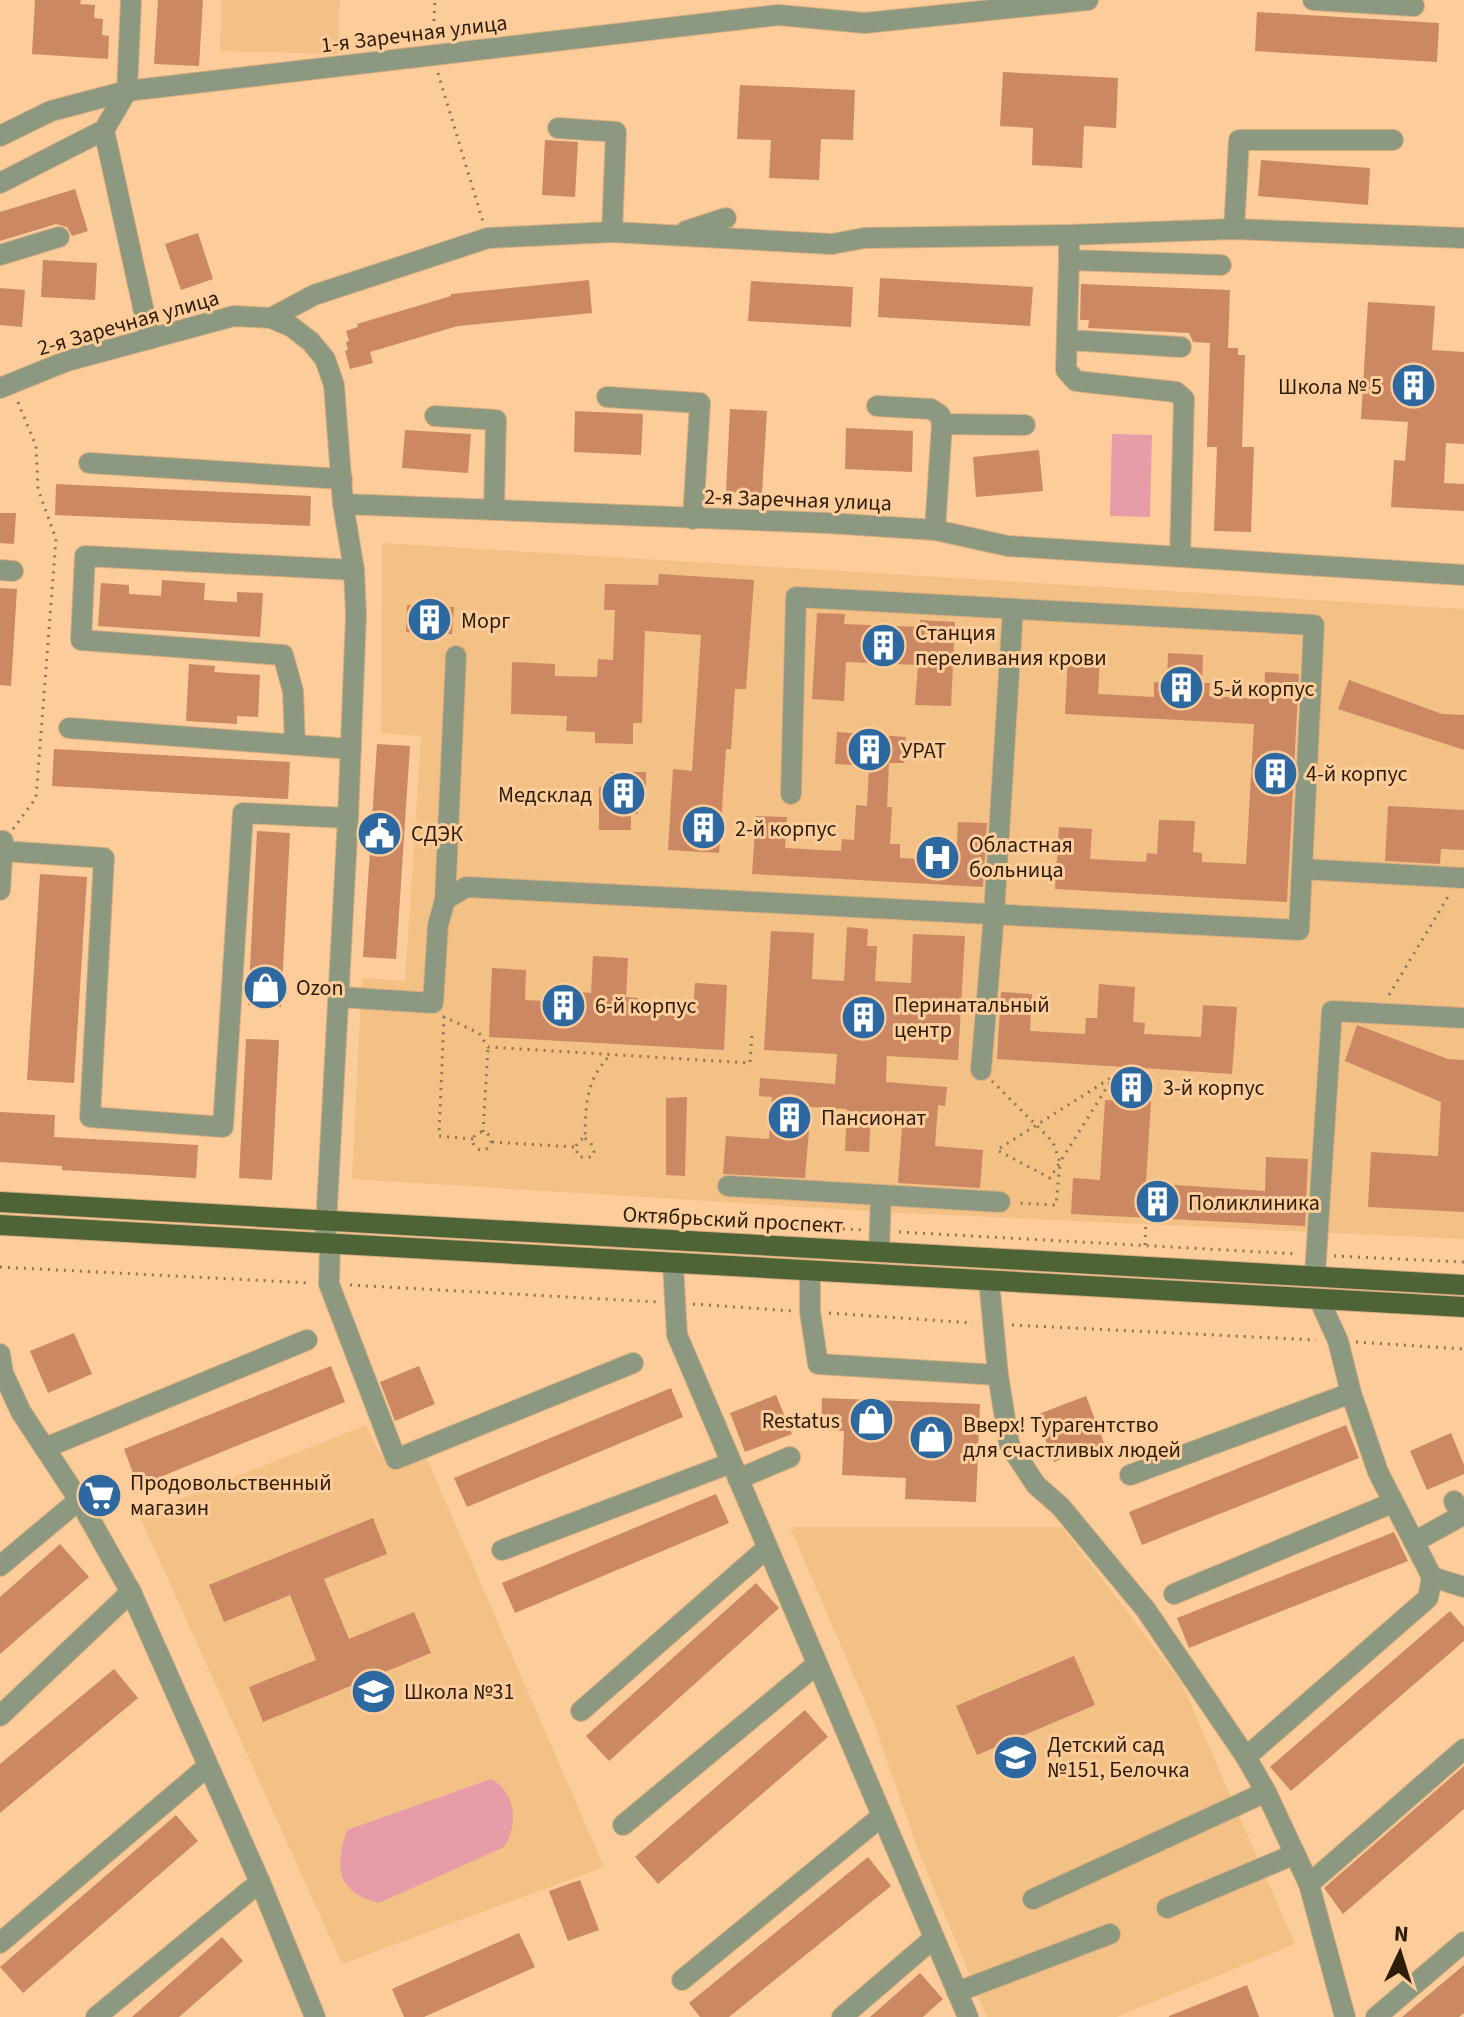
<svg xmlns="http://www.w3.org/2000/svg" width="1464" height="2017" viewBox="0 0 1464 2017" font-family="'Source Sans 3',sans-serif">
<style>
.built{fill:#f3c086}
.green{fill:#e69da8}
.building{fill:#cb8863}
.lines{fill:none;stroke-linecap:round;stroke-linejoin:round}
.minor-casing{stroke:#d7ad80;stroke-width:22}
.major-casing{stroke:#d7ad80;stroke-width:22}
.path{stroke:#937450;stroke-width:3;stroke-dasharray:2 6;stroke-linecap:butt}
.minor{stroke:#8c987f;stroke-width:20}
.major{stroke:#4e6336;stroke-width:20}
.labels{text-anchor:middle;stroke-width:6;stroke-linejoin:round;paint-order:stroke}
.street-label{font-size:22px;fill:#2d1c08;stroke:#fccd9a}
.poi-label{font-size:22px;fill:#2d1c08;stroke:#fccd9a;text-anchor:start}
</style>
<rect width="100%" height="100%" fill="#fccd9a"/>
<!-- built -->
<g class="built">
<path d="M221,0h119l-2,54 -118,-3z"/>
<path d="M382,543l1082,66v630l-580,-27 -532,-33 10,-201 43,3 16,-245 -40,-3z"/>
<path d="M366,1425l16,33 38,-15 184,424 -262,97 -203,-449z"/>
<path d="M790,1527h272l119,155 114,262 -179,73h-129l-68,-165 -47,-134z"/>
</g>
<!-- green -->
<g class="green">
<path d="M1112,434l40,1 -2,82 -40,-1z"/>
<path d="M491,1779c25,14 28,45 13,68l-125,56c-42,-11 -45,-35 -32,-73z"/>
</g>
<!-- building -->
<g class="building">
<path d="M35,0h46l-1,4 15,1 -1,13 9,1 -1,16 7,1 -1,23 -76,-5z"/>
<path d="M158,0h45l-4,66 -45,-2z"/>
<path d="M1257,12l182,11 -2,39 -182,-11z"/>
<path d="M1003,72l115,6 -2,50 -32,-2 -2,42 -50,-3 1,-37 -33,-2z"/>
<path d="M740,85l115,5 -2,50 -32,-1 -2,41 -50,-2 2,-38 -34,-1z"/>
<path d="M545,140l33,2 -3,55 -33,-2z"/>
<path d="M1261,160l109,8 -2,37 -110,-9z"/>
<path d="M75,189l13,42 -16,5 -5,-9 -11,-3 -56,17v-29z"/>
<path d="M198,233l15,46 -32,11 -16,-46z"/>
<path d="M43,260l54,3 -2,37 -54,-3z"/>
<path d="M880,278l153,9 -3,39 -152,-9z"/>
<path d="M589,280l3,33 -134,13 -88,26 3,11 -23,6 -5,-18 3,-1 -2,-8 3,-1 -3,-10 12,-4 -1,-3 94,-28v-2z"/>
<path d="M751,281l102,6 -2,40 -103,-6z"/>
<path d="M1081,284l149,6 -2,58h10v7h7l-3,92h12l-3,85 -37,-1 3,-84h-10l3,-104 -17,-1 -4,-9 -101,-5 1,-8h-9z"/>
<path d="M0,288l25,2 -3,37 -22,-2z"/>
<path d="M1368,302l67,4 -3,44 32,2v92l-18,-1 -2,40 20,1v27l-73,-4 3,-47 11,1 3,-39 -47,-3z"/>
<path d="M730,409l37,2 -5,82 -36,-1z"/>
<path d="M575,411l68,3 -2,41 -67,-3z"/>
<path d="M846,428l67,3 -1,41 -67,-3z"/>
<path d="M405,430l66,4 -3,39 -66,-5z"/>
<path d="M1039,450l4,41 -67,6 -3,-40z"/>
<path d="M56,484l255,12 -1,30 -255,-11z"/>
<path d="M0,513h16l-2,31 -14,-1z"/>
<path d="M659,574l95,6 -8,109h-11l-4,60h-5l-7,104 -51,-3 5,-81 19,2 9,-136 -56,-4 -3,92h-9v21l-38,-1v-11l-29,-1 1,-15 -56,-2 1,-52 43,2v12l42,1 1,-18 15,1 2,-50h-11l1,-26 53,1z"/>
<path d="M162,580l43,3 -1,17 33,2v-10l26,1 -3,44 -162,-11 3,-43 28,2v9l32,2z"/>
<path d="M0,588l17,1 -6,97 -11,-1z"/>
<path d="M421,601l22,1v5h11l-2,27h-11l-1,6 -21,-1v-6l-13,-1 1,-27h14z"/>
<path d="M817,613l28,1 -1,10 76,3v-7l35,2 -4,84 -36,-1 3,-40 -72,-3 -2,39 -32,-2z"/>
<path d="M1168,653l35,2 -1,28h8l-1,13 55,3 1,-27 34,2 -12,228 -232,-13 4,-62 33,2 -2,30 56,3 1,-9 10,1 2,-34 36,1 -2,31 9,1v9l44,2 8,-140 -189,-10 3,-58 32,2 -2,36 56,3v-15l13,1z"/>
<path d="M189,664l26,2 -1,6 46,3 -2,42 -21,-1v8l-51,-3z"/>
<path d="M1349,680l93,34 22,1v35l-126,-41z"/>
<path d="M837,732l69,5 -2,26h-15l-2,44h5l-2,37h10v14l56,3 2,-39 29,1 -4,64 -231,-13 4,-58 31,1 -2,31 56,3 1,-12 12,1 2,-35 11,1 2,-40 -34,-2z"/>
<path d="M377,744l33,2 -14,213 -33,-2z"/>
<path d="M54,749l236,13 -2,37 -236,-13z"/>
<path d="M611,772h35v29h-8v13h-7v16h-32v-43h12z"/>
<path d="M1388,806l76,4v40l-23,-1 -1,15 -55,-3z"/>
<path d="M257,831l33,2 -9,174 -33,-2z"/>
<path d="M40,874l47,3 -13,206 -47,-3z"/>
<path d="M847,927l21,2 -1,17h10l-2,35 36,2 2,-49 52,2 -7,124 -71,-4 -1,26 61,5 -2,19 -7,-1 -3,41 48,4 -3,38 -82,-5 5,-70 -32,-2 -2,41 -24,-1 2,-42 -36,-2 -6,71 -82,-4 3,-38 43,3 3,-42 -13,-1 1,-18 75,6 2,-30 -73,-4 7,-119 43,2 -2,46 32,2z"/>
<path d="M593,956l35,2 -2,39 12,1v10l55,3 2,-28 32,2 -3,65 -235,-13 3,-69 34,2 -1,30 55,3 1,-11 10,1z"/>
<path d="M1099,984l36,3 -2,35 12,1 -1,11 57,3 2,-32 34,2 -5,67 -90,-6 -3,33h12l-5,82 119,8 1,-34 42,2 -3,67 -234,-12 2,-36 27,2 5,-80 17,1 2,-34 -127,-8 4,-67 31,2 -2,37 55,3 1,-16h11z"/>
<path d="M1357,1025l91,34 16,1v152l-96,-5 3,-55 67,4 3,-54 -96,-41z"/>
<path d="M246,1039l33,1 -7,140 -33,-2z"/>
<path d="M687,1097l-2,79 -19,-1v-77z"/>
<path d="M0,1112l55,3 -1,22 144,8 -2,33 -134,-8v-4l-62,-4z"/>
<path d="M74,1333l18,41 -44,19 -18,-42z"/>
<path d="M331,1366l14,36 -207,84 -14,-37z"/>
<path d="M419,1366l16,38 -40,17 -15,-39z"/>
<path d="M671,1388l12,29 -216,90 -13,-29z"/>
<path d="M776,1395l16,39 -47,18 -15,-39z"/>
<path d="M1086,1396l18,47 -50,19 -18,-47z"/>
<path d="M822,1398l158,6 -4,98 -71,-3 1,-21 -64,-3 2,-44 -23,-1z"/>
<path d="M1346,1425l13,33 -217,87 -13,-33z"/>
<path d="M1451,1433l13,32v9l-37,16 -17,-39z"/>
<path d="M716,1494l13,29 -214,90 -13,-30z"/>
<path d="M373,1518l14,36 -63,25 25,60 65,-27 17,41 -168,69 -14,-35 67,-27 -26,-65 -66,27 -15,-37z"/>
<path d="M1394,1532l14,29 -219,87 -12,-30z"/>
<path d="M60,1544l29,33 -89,77v-57z"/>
<path d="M756,1583l23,25 -170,153 -23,-25z"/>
<path d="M1450,1611l14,16v14l-173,150 -21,-24z"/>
<path d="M1074,1656l21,49 -118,50 -21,-49z"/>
<path d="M114,1669l24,29 -138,115v-49z"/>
<path d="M805,1710l23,27 -170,147 -23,-27z"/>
<path d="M1464,1766v43l-121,105 -19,-26z"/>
<path d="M176,1815l22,26 -175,152 -23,-26z"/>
<path d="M868,1857l23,29 -162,131h-29l-11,-14z"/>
<path d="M580,1880l19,50 -31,11 -19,-50z"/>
<path d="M519,1933l16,34 -111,50h-20l-12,-28z"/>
<path d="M222,1937l21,24 -64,56h-47z"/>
<path d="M1464,1965v48l-5,4h-57z"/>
<path d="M920,1973l23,26 -20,18h-53z"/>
<path d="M1247,1985l12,32h-90v-1z"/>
</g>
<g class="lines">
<defs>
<g id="minor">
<path d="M131,0l-4,91 -23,39 46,209"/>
<path d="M1313,0l101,6"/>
<path d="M558,128l58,4 -4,100"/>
<path d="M0,136l51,-25 76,-20 651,-76 87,8 223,-23"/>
<path d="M0,183l104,-53"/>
<path d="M1234,229l5,-89h154"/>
<path d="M686,231l40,-13"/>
<path d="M1069,235l165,-6 230,9"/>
<path d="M0,255l59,-18"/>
<path d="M1069,260l-3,110 10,11 100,11 8,7 -4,158"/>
<path d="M271,318l43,-23 174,-57 124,-6 220,12 32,-6 205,-3v25l152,5"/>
<path d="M1068,340l113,7"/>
<path d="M0,388l67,-27 167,-45 37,2 21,9 19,15 14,17 9,26 9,119 11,66 2,45 -8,203 -23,426"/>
<path d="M607,397l93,6 -7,116"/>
<path d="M877,406l54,3 9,6 2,9 83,1"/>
<path d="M435,416l61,4 -2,90"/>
<path d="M89,463l253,16"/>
<path d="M343,504l485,19 107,7 73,16 456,29"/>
<path d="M935,530l7,-106"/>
<path d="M0,570l13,1"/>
<path d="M69,728l282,21"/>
<path d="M295,745l-2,-54 -10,-36 -202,-15 4,-84 269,14"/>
<path d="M2,851l102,7 -14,259 133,10 20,-314 105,5"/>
<path d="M1302,869l162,9"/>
<path d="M0,890l3,-49h-3"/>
<path d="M445,900l11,-244"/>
<path d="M339,997l94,6 5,-78 7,-25 21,-13 833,43 15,-305 -518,-28 -5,197"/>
<path d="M981,1070l13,-156 19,-305"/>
<path d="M728,1186l272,16"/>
<path d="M330,1244l-1,40 67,175 237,-96"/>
<path d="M879,1251l2,-56"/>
<path d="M673,1264l4,71 291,682"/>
<path d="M810,1271v41l8,52 180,11"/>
<path d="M1315,1274l17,-263 132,7"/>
<path d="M989,1281l9,94 11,69 27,41 25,22 85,103 100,147 20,35 43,92 36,133"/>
<path d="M1319,1299l19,42 13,52 27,79 36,70 47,-26 -7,-15"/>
<path d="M0,1354l3,19 18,39 58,88 52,92 129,290 55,135"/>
<path d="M45,1448l262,-108"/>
<path d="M1130,1475l221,-82"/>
<path d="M738,1479l52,-22"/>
<path d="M1414,1542l18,35 32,10"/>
<path d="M502,1550l229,-87"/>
<path d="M0,1566l79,-66"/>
<path d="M1174,1594l218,-91"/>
<path d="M581,1711l186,-163"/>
<path d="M0,1716l131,-124"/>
<path d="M1246,1757l182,-159 4,-21"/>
<path d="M623,1825l194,-161"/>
<path d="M1309,1884l155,-135"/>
<path d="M1033,1899l233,-107"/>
<path d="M1167,1908l128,-54"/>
<path d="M0,1943l208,-177"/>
<path d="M682,1980l200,-164"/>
<path d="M957,1992l153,-58"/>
<path d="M96,2017l164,-135"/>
<path d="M842,2017l92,-79"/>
<path d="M1376,2017l88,-75"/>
</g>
<g id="major">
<path d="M0,1202l1464,83"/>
<path d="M0,1225l1464,82"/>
</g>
</defs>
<!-- minor casing -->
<use href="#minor" class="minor-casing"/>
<!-- major casing -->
<use href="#major" class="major-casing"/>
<!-- path -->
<g class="path">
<path d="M433,37l2,-37"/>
<path d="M438,73l45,149"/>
<path d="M13,829l23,-31 20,-259 -18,-50 -2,-43 -19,-46"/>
<path d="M1389,995l60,-100"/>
<path d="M1114,1076l-64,102 -53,-28z"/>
<path d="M992,1081l61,61 7,21 -4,42 -39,-2"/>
<circle cx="482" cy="1141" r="9"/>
<path d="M483,1132l5,-84"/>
<path d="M585,1138l6,5 3,9 -2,5h-13l-4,-10 5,-7 5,-2c1,-34 0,-56 25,-83"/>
<path d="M473,1139l-34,-3 5,-119 35,16 9,14 262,16 2,-30"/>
<path d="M492,1142l83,5"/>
<path d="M659,1219l204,11"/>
<path d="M899,1232l399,22"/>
<path d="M1145,1245l1,-27"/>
<path d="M1334,1256l130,6"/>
<path d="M0,1267l310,16"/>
<path d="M350,1285l308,17"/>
<path d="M693,1304l100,7"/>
<path d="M829,1313l144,10"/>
<path d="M1012,1325l304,15"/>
<path d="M1356,1342l108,7"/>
</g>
<!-- minor -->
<use href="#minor" class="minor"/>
<!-- major -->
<use href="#major" class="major"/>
</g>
<!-- icons -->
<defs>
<symbol id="building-disc" viewBox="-11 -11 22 22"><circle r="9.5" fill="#2d69a0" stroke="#fccd9a"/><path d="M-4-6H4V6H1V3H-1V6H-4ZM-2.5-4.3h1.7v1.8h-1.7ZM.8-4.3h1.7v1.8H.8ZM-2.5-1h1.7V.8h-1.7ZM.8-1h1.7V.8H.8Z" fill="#fff"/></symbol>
<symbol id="civic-disc" viewBox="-11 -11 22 22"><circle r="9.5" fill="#2d69a0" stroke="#fccd9a"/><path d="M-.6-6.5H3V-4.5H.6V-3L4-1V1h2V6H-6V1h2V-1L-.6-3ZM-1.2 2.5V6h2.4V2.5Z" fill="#fff"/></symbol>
<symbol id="hospital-disc" viewBox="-11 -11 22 22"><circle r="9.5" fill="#2d69a0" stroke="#fccd9a"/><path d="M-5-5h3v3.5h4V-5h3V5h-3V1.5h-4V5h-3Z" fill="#fff"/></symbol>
<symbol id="shop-disc" viewBox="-11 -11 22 22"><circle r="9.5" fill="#2d69a0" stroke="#fccd9a"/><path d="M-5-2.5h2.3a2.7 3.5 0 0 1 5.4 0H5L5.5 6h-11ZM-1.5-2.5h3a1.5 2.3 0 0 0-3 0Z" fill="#fff"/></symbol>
<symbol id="supermarket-disc" viewBox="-11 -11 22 22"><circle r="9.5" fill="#2d69a0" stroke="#fccd9a"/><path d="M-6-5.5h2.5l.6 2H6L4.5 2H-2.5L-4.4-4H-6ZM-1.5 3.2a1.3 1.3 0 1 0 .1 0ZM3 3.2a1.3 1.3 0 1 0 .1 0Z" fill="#fff"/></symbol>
<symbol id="school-disc" viewBox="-11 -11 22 22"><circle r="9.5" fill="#2d69a0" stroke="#fccd9a"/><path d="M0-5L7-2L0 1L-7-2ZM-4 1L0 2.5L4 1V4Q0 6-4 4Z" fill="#fff"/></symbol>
</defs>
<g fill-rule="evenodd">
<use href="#building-disc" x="1388" y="360" width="51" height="51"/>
<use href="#building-disc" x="404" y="594" width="51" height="51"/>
<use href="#building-disc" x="858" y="620" width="51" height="51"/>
<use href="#building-disc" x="1156" y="662" width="51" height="51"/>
<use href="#building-disc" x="844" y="724" width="51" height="51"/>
<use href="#building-disc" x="1250" y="748" width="51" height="51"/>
<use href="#building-disc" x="598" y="768" width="51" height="51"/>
<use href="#building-disc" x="678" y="802" width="51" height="51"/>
<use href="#civic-disc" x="354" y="808" width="51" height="51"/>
<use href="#hospital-disc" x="912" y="832" width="51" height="51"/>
<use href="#shop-disc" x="240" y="962" width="51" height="51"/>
<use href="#building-disc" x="538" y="980" width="51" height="51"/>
<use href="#building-disc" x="838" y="992" width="51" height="51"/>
<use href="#building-disc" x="1106" y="1062" width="51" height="51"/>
<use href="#building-disc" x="764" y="1092" width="51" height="51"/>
<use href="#building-disc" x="1132" y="1176" width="51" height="51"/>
<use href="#shop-disc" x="846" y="1394" width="51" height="51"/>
<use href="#shop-disc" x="906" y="1412" width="51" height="51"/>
<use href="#supermarket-disc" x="74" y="1470" width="51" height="51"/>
<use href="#school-disc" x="348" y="1666" width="51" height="51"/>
<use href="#school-disc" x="990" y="1732" width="51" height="51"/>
</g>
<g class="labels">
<!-- street labels -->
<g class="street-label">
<text transform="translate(414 33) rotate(-7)" y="8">1-я Заречная улица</text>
<text transform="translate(128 322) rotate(-16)" y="8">2-я Заречная улица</text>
<text transform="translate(798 499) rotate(2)" y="8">2-я Заречная улица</text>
<text transform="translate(733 1219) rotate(3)" y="8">Октябрьский проспект</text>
</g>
<!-- poi labels -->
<g class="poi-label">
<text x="1382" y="394" text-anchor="end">Школа № 5</text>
<text x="461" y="628">Морг</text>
<text x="915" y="640">Станция<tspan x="915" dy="25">переливания крови</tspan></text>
<text x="1213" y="696">5-й корпус</text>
<text x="901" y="758">УРАТ</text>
<text x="1306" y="781">4-й корпус</text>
<text x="592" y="802" text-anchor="end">Медсклад</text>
<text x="735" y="836">2-й корпус</text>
<text x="411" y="841">СДЭК</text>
<text x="969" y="852">Областная<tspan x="969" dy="25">больница</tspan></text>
<text x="296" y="995">Ozon</text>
<text x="894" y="1012">Перинатальный<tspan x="894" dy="25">центр</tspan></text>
<text x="595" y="1013">6-й корпус</text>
<text x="1163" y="1095">3-й корпус</text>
<text x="821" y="1125">Пансионат</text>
<text x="1188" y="1210">Поликлиника</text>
<text x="840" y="1428" text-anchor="end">Restatus</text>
<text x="963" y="1432">Вверх! Турагентство<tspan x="963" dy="25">для счастливых людей</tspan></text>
<text x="130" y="1490">Продовольственный<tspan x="130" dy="25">магазин</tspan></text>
<text x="404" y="1699">Школа №31</text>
<text x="1047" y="1752">Детский сад<tspan x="1047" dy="25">№151, Белочка</tspan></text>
</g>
</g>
<!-- north arrow -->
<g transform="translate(1400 1953) rotate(4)" stroke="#fccd9a" stroke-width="6" paint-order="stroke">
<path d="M0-6L14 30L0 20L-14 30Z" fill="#2d1c08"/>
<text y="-12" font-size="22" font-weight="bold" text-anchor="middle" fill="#2d1c08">N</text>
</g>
</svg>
